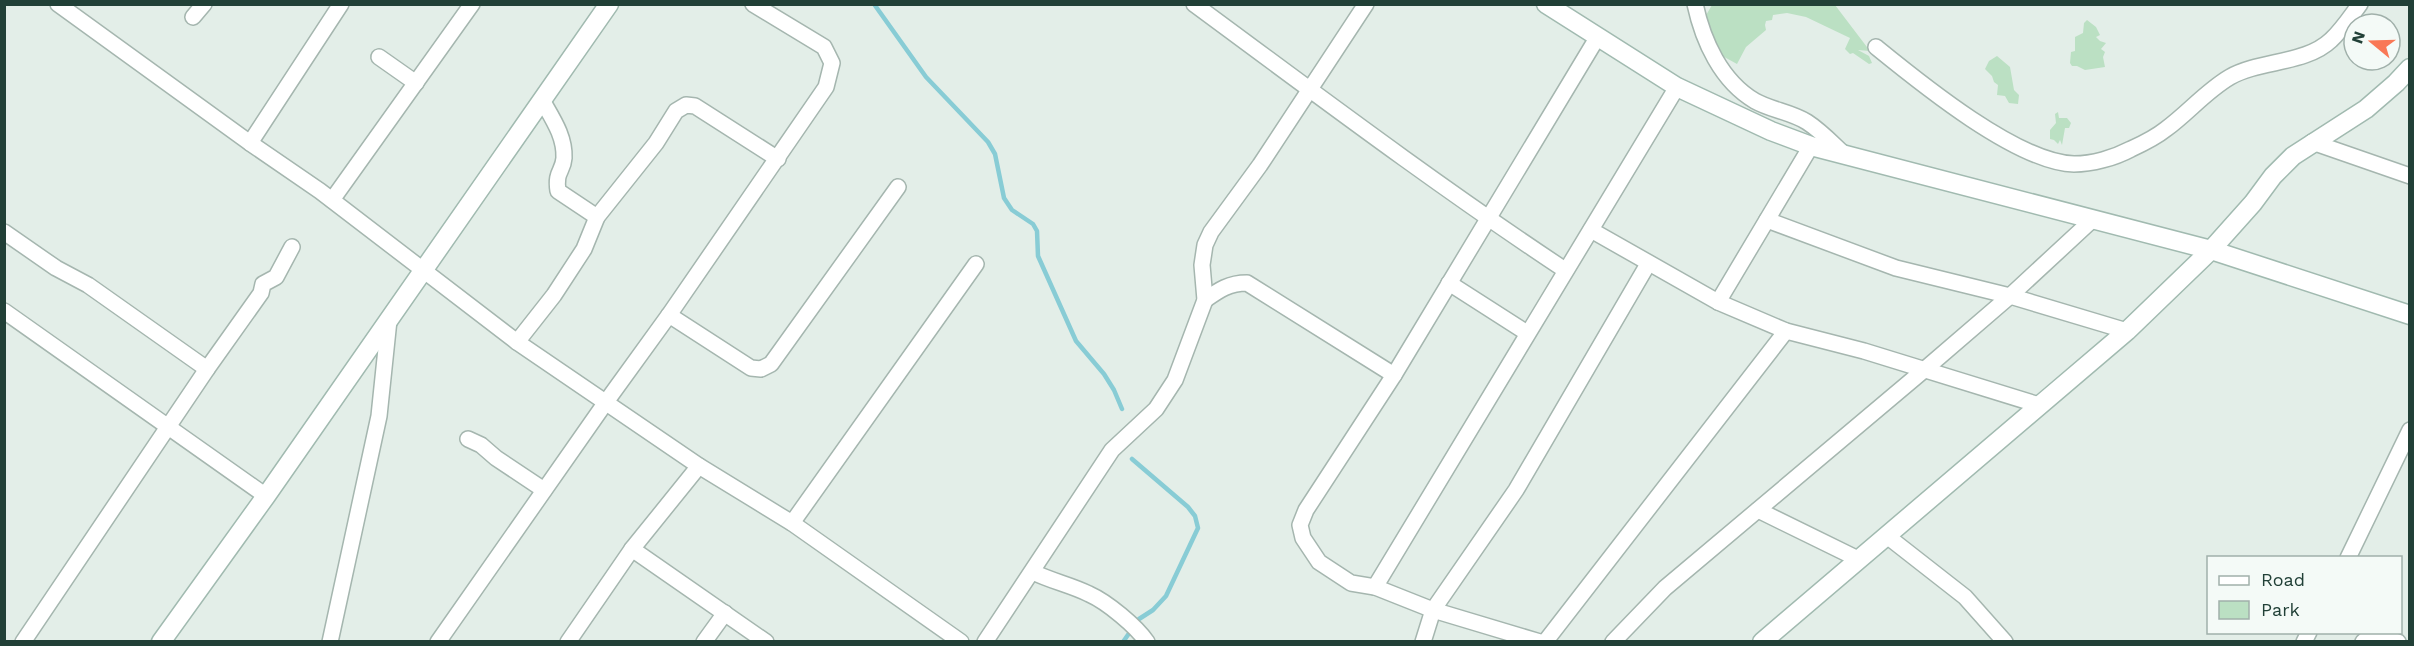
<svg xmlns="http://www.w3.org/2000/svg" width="2414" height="646" viewBox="0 0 2414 646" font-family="'Work Sans',sans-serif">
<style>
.green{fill:#bbe0c3}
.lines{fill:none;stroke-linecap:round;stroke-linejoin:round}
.stream{stroke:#88ccd5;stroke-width:4.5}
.street-casing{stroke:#a5b6af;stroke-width:18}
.secondary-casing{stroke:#a1bab0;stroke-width:21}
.street{stroke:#fff;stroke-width:15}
.secondary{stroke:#fff;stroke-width:18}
</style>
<rect width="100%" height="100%" fill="#e3eee8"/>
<!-- green -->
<g class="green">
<path d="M1712,5h123l35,46 -12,-1 11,6 3,7 -3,1 -16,-11 -3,1 -5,-5 5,-11 -44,-21 -19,-4 -14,2 -1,5 -6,1 -1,4 1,5 -20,17 -9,17 -20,-11 -12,-36z"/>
<path d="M2087,20l9,7 4,8 -4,2 4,4 6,2 -5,6 4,3 -2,5 2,10 -20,3 -8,-4h-5l-2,-3 1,-11 4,-1v-14l8,-4 1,-10z"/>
<path d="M1997,56l13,11 4,23 5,5 -1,9 -9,-1 -4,-7 -8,-1 1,-10 -4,-3 -2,-6 -7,-7 4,-8z"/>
<path d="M2058,112l1,6h8l4,5 -2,5h-4l-3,17 -2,-5 -2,4 -4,-4 -4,-1v-9l6,-7 -1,-9z"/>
</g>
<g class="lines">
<!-- stream -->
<g class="stream">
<path d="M874,4l52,73 62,65 7,12 9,44 8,12 21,14 4,7 1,25 38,85 28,33 10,16 8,19"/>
<path d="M1123,642l16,-23 14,-9 13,-14 32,-68 -3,-12 -7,-9 -56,-48"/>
</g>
<defs>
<g id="street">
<path d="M58,4l192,139 70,48 197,151 182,124 93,57 169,119"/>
<path d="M1194,4c122,90 244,182 371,266"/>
<path d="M1695,4c8,37 26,77 60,97 16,9 36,11 52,21 14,9 26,22 38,33"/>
<path d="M193,17l11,-13"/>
<path d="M1876,47c43,35 142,116 198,117 18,0 40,-6 57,-15 11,-5 25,-12 35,-20 22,-16 40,-38 64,-52 30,-17 76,-13 101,-37 11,-10 20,-24 29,-36"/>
<path d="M379,57l37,26"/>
<path d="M542,100c10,18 23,36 22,58 -1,14 -9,13 -6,33l39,26"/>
<path d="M2312,142l98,34"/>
<path d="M250,143l91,-139"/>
<path d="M332,200l140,-196"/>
<path d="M1767,220l129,48 114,28 117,35"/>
<path d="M1591,230l127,72 68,29 78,20 175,54"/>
<path d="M4,232l52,36 32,17 119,84"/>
<path d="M1449,283l78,50"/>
<path d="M1205,300c14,-10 24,-17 42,-17l147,92"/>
<path d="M1718,302l93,-156"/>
<path d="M4,311l262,185"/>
<path d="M669,315l82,53 10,1 10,-5 127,-177"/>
<path d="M517,342l37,-47 30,-46 13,-32 59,-74 20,-32 10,-6 9,1 83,53"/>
<path d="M468,439l13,6 15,13 48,32"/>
<path d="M1758,510l100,49"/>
<path d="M792,523l184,-259"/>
<path d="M1887,536l78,61 40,45"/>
<path d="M632,549l134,93"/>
<path d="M2348,558l62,-128"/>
<path d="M1033,572c18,9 38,13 56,22 18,8 47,32 58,48"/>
<path d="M1375,587l302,-500"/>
<path d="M23,642l184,-273 54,-76 2,-9 13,-7 16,-30"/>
<path d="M330,642l49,-226 10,-96"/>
<path d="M438,642l168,-240 63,-87 157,-228 6,-24 -8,-16 -71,-43"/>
<path d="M568,642l64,-93 67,-83"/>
<path d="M704,642l21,-29"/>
<path d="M985,642l127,-192 44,-41 19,-29 30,-80 -3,-35 3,-20 6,-13 49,-67 106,-161"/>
<path d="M1423,642l10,-32 83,-120 132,-226"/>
<path d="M1540,642l-107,-32 -58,-23 -24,-4 -32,-21 -16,-24 -3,-13 6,-15 88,-135 203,-337"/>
<path d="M1545,642l241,-311"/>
<path d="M1613,642l52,-54 259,-218 86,-74 81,-75"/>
<path d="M2304,642l5,-10"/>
<path d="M2363,642c8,-9 24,-3 35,0"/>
</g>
<g id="secondary">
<path d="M1546,4l131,83 94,44 40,15 400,104 199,65"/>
<path d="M161,642l105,-146 343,-492"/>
<path d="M1762,642l365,-311 84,-81 42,-47 20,-27 20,-20 73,-47 30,-26 14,-15"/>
</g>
</defs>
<!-- street casing -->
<use href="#street" class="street-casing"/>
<!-- secondary casing -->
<use href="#secondary" class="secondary-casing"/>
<!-- street -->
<use href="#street" class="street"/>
<!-- secondary -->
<use href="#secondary" class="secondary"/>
</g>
<!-- border -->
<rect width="2414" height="646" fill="none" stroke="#214037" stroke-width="12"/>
<!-- legend -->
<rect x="2207" y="556" width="195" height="78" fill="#f4faf7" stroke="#a0b0aa" stroke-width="1.5"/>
<rect x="2219" y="576" width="30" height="9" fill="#ffffff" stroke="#a0b0aa" stroke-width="1.5"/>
<text x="2261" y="586" font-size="18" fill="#214037">Road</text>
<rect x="2219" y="601" width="30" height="18" fill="#bbe0c3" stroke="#a0b0aa" stroke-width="1.5"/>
<text x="2261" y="616" font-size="18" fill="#214037">Park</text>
<!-- north arrow -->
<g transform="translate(2372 42) rotate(289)"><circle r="28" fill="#f4faf7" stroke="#a0b0aa" stroke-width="1.5"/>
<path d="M0-4.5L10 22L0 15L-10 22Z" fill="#f97856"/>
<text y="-9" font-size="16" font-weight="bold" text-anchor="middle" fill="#214037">N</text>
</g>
</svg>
